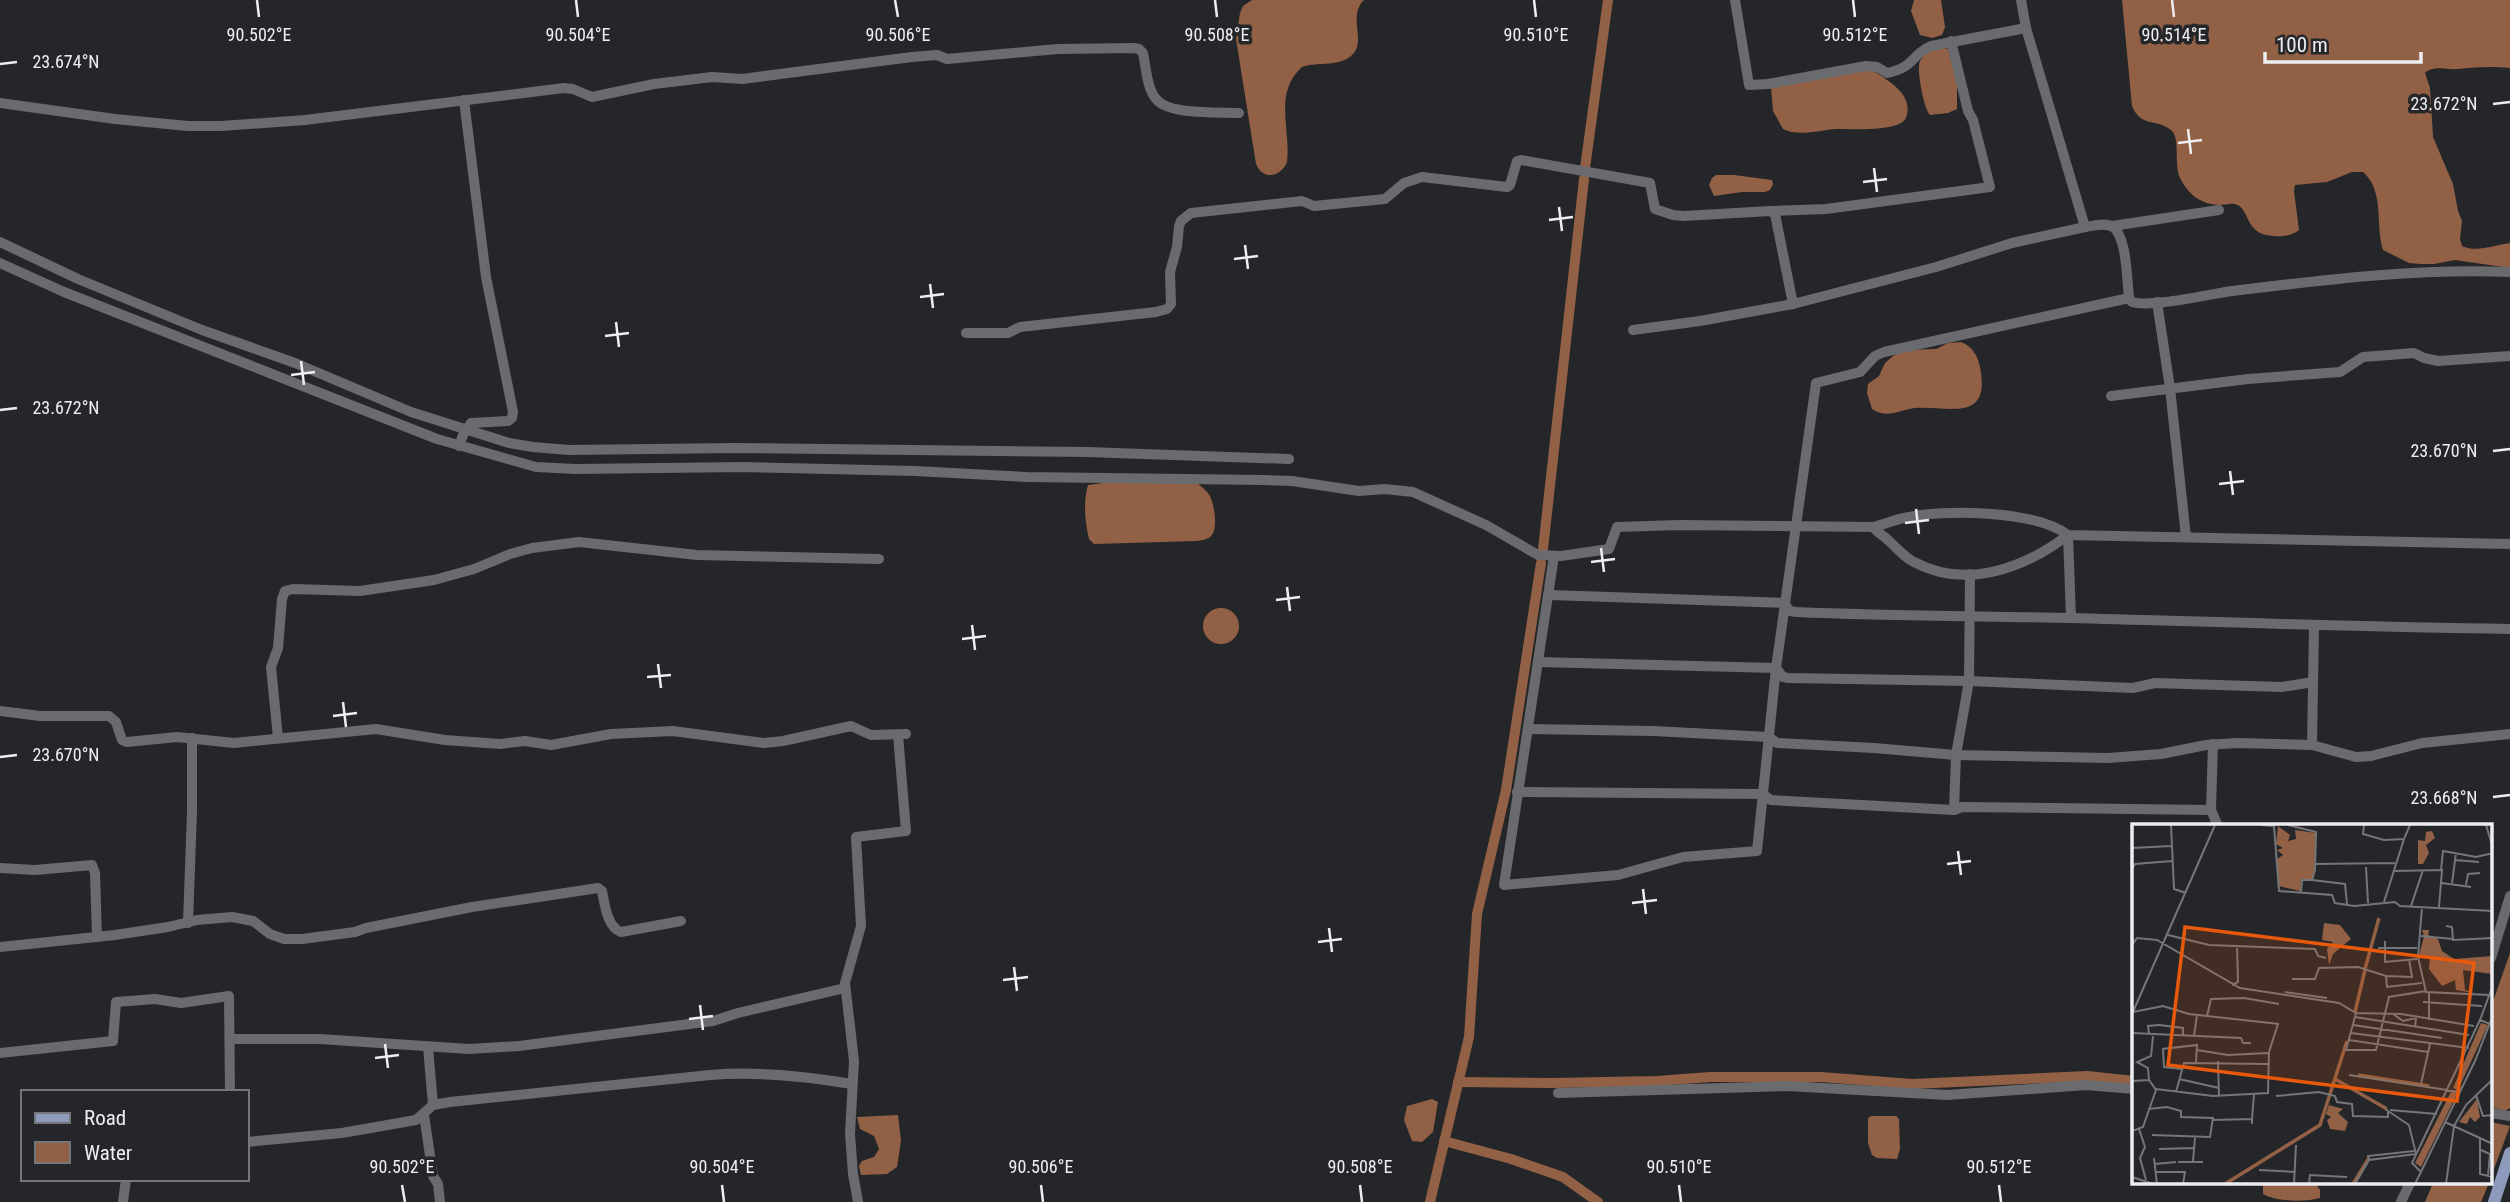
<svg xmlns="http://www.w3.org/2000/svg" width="2510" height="1202" viewBox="0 0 2510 1202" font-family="'Roboto Condensed',sans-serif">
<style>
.water{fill:#926044}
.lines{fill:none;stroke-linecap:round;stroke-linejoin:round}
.canal{stroke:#926044;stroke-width:10}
.minor{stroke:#696b6f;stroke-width:10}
.major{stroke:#8e9abc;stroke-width:12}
.ticks{fill:none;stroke:#edeef1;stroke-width:2.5}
.inset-river{fill:none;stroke:#926044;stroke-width:3.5}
.inset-road{fill:none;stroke:#757679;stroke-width:2}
.view{fill:#e8590c;fill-opacity:0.15;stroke:#e8590c;stroke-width:3.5}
.inset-edge{fill:none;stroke:#edeef1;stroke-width:3.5}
.ticks-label{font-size:18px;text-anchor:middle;fill:#edeef1;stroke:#252629;stroke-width:7;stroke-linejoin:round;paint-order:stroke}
</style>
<rect width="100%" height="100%" fill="#252629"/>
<!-- water -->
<g class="water">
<path d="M1252,0h112c-16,15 1,39 -10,53 -13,15 -35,8 -52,14 -29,26 -11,62 -15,95 -6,15 -24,19 -31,2l-20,-125 4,-26 3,-7z"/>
<path d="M1914,0h27l4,27 -3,8 -10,3 -12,-3 -9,-24z"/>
<path d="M2122,0h388v68c-19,-2 -34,-1 -52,1 -12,1 -24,-4 -33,4l5,15 3,49 20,47 5,27 4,10 -2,18 2,7c15,7 32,-1 48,-3v25l-55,-8 -21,4h-13l-12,-1 -26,-13c-8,-25 2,-59 -20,-78h-11l-25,10 -32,3 -1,6 5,39c-8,6 -16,7 -26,6 -30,-2 -22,-28 -38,-32 -4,-1 -11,1 -16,1 -18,-1 -29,-9 -38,-25 -8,-13 0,-43 -10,-50 -15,-12 -30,-2 -39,-24z"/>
<path d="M1944,48l4,1 9,35v25l-9,4 -18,2c-6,-6 -14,-46 -10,-54 4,-9 16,-12 24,-13z"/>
<path d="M1872,70c15,10 40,23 35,44 -1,4 -2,7 -6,9 -14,8 -48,6 -64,6 -18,1 -38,8 -54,0l-10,-18 -2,-24 23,-6z"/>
<path d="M1716,175h18l38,5 1,4 -3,6 -5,2h-23l-28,4 -5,-11 3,-7z"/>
<path d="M1961,342c11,4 17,14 19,25 11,56 -30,39 -65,41 -16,2 -28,11 -43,1l-5,-16 1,-9 11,-8 6,-13 8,-7 14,-6 29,-1 12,-6z"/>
<path d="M1111,482l87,2c4,3 9,7 12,12 4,8 8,31 2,39 -4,5 -10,5 -15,6l-103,3 -5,-5c-4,-16 -6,-37 -1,-54z"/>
<circle cx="1221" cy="626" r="18"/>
<path d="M2510,953v155l-5,3 -14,-4v-100z"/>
<path d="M1432,1099l6,3 -5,30 -11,10 -10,-1 -8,-21 3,-14z"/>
<path d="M898,1115l3,26 -4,26 -10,7 -26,1 -2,-9 3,-5 12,-4 5,-8 -5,-13 -14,-7 -3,-12z"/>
<path d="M1871,1116h25l3,3 1,30 -3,10 -20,-1 -5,-3 -4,-12v-25z"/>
<path d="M2491,1122l19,4 -19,51z"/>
<path d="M2263,1183h52l5,7v8c-14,4 -43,4 -57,-4z"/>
<path d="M2433,1183h56l-8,19h-56z"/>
</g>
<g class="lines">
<!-- canal -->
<g class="canal">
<path d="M1585,168l23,-168"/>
<path d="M1543,549l41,-370"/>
<path d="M1458,1082l94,1 105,-2 53,-4h111l91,7 175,-8 47,5"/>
<path d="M1444,1141l67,18 52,18 35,25"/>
<path d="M1430,1202l39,-165 8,-123 29,-124 35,-227"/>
</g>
<!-- minor -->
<g class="minor">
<path d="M1735,0l14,85 19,-1 98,-18 11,1 10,6c29,-6 23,-18 44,-27l95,-18"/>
<path d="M2021,0l5,28 59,199c8,-1 20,-5 28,0 14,10 14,54 16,71l3,4c19,6 77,-8 100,-11 92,-11 185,-23 278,-19"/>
<path d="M0,103l115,16 73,7h33l84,-6 259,-32 9,1 19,8 62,-13 58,-7 30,2 170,-22 25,-2 10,4 111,-10 76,-1 5,1 4,4c3,14 4,37 14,47 13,15 62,12 82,13"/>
<path d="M1770,211l56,-2 164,-22 -17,-67 -5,-9 -17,-70"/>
<path d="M2112,226l107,-16"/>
<path d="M0,242l78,37 124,51 93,33 116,49 98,31 24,4 36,3 165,-2 353,4 202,7"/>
<path d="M0,263l64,29 373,147 99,28 39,2 170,-2 170,4 111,6 238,3 28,1 67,10 26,-2 28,3 73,33 52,30 23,1 48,-7 8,-22 62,-2 194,2c10,-2 20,-7 31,-9 40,-9 130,-8 164,17l442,9"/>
<path d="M2157,302l13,86 16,149"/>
<path d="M1633,330l67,-9 93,-17"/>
<path d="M966,333h42l12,-6 136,-15 11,-3 4,-5 -1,-32 7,-25 2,-21 2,-5 10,-8 111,-12 12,5 71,-7 19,-16 18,-6 85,10 3,-2 7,-24 4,-1 129,23 5,26 18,6 11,1 86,-5 5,3 18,90 143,-37 76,-24 73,-16"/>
<path d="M2111,396l137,-17 92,-7 23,-15 26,-2 25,-2 10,5 14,3 72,-5"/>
<path d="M459,446l4,-11 8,-12 37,-2 4,-3 1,-6 -27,-135 -22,-177"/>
<path d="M1873,527c5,6 11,9 16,14 9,8 15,16 25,21 52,28 111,6 154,-27"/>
<path d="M2068,535l3,83"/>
<path d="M1554,556l-50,329 114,-10 65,-18 74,-6 19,-183 40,-285 44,-11 15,-16 9,-4 245,-54"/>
<path d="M1550,595l234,8 6,8 6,1c91,4 183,4 275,6 146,4 292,9 439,11"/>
<path d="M1538,662l238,6 7,9 5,1 181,3 164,7 22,-5 127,4 31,-5"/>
<path d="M0,711l40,5h69l7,6 6,18 5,2 50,-5 57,6 142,-14 69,11 55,4 25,-3 26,4 60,-11 62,-3 91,12 19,-2 68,-15 20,9 35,-1"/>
<path d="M1528,729l125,2 116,6 8,6 97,5 82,7 152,3 53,-4 45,-9 31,-2 75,2 44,12 15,-1 51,-13 88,-9"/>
<path d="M278,738l-7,-71 7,-19 4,-49 3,-8 8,-2 67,2 74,-11 40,-11 36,-15 22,-6 47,-6 118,13 182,4"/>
<path d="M2213,744l-2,66 7,16"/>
<path d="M2312,745l2,-119"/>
<path d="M1517,792l245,2 9,6 183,10 8,-3 249,3"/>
<path d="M1954,810l2,-55 13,-74 1,-107"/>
<path d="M0,868l35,2 57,-5 3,8 2,64"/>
<path d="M188,923l4,-112v-73"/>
<path d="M0,947l115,-12 53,-8 29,-7 35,-3 21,4 17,13 14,5h18l53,-7 11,-4 106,-21 126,-19 4,3c3,14 5,36 19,41l60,-11"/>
<path d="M2491,958l19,-62"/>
<path d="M230,1039h90l149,10 50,-3 194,-25 25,-8 107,-25"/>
<path d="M428,1047l5,58"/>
<path d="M0,1053l113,-12 3,-39 39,-3 26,4 48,-7 1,96"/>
<path d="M1558,1093l229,-7 160,9 139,-10 48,4"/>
<path d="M2491,1113l19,3"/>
<path d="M424,1115l9,61 5,8 2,18"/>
<path d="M247,1142l95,-9 74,-13 17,-15 17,-3 260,-27c48,-4 94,1 142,9"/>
<path d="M123,1202l3,-23"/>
<path d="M858,1202l-5,-28 -3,-40 4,-73 -9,-78 16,-57 -5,-89 50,-6 -8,-96"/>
<path d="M2401,1202l9,-19"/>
</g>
<!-- major -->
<path class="major" d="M2494,1202l16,-49"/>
</g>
<!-- ticks -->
<path class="ticks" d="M257,0l2,17M576,0l2,17M895,0l3,17M1215,0l2,17M1534,0l2,17M1853,0l2,17M2172,0l2,17M0,64l17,-2M2493,104l17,-2M2188,129l3,25M2178,143l24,-3M1874,168l3,24M1863,182l24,-3M1559,207l3,24M1549,220l24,-3M1245,245l3,24M1234,259l24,-3M930,284l3,24M920,297l24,-3M616,322l3,25M605,336l24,-3M301,361l3,24M291,375l24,-3M0,410l17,-2M2493,451l17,-2M2230,471l3,24M2219,484l25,-3M1916,509l3,25M1905,523l24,-3M1601,548l3,24M1591,562l24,-3M1287,587l3,24M1276,600l24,-3M972,625l3,25M962,639l24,-3M658,664l3,24M647,677l24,-2M343,702l3,25M333,716l24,-3M0,757l17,-2M2493,797l17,-2M1958,851l3,24M1947,864l24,-3M1643,889l3,25M1632,903l25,-3M1329,928l3,24M1318,942l24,-3M1014,967l3,24M1003,980l25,-3M700,1005l3,25M689,1019l24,-3M385,1044l3,24M375,1058l24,-3M402,1185l3,17M722,1185l2,17M1041,1185l2,17M1360,1185l2,17M1679,1185l2,17M1999,1185l2,17"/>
<!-- overview -->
<g transform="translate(2132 824)">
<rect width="360" height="360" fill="#252629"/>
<path d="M146,2l12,9 -2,6 8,-2 -1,-9 21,3 -2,37 -2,10 -11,-1 -1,12 -21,-5 -2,-27 6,-4 -6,-5 6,-2 -7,-4zM300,7l3,7 -9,7 3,8 -6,11h-5v-24l7,1 1,-9zM192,99l16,2 11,14 -18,15 -4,11 -2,-16 6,-7 -11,-2zM290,106h7l-1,5 10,4 4,12 12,8 38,-3v18l-29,-4 2,20 10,3 -19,-3 -1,-10 -13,6 -13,-17 1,-12 -11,-1 5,-20zM349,199l7,2 -30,65 -5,-2zM320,266l6,2 -37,75 -6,-4zM345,275l3,18 -5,5 -5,-5 -3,7 -8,-2zM197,281l14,4 -5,4 10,9 -3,9 -15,-2 -3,-9 4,-3 -5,-3z" fill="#926044"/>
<path class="inset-river" d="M233,145l14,-51M223,188l10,-42M226,251l71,11M203,255l52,30M93,360l95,-59 27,-84M221,360l16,-26"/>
<path class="inset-road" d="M39,1l3,64 12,4M129,1l13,1 5,65 53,4 3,8 19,3 41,-4 5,4 93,5M156,1l28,7 -1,38 -3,10h-10l-1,12M232,1l-1,9 21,6 20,-1 6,-14M354,1l7,23M0,24l39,-2M323,36l24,2M183,40l81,-1M234,43l2,36M0,45l3,-5 37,-3M309,46l2,-19 33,6 17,-4M262,47l48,-1 -3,37M180,56l33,4 2,20M310,59l29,4M320,59l4,-30M334,61l2,-11 12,-1M252,78l20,-63M279,82l12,-36M290,83l-4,50 8,35 63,3M314,102l6,1 1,13 40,-2M36,111l41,10 106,4 3,7 8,2M289,112l32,3M253,117v21l32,-3M0,121l5,-7 20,2 83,48 99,15 17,10 45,1 73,12M246,124h39M254,152l26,1 -3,-18M160,155h23l4,-11 39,-1 28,9 1,11 35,-4M100,161l6,-3 -1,-37M153,168l42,6M291,178l59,4M1,188l30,-6 26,8 90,10M224,189l-10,37h30l13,-53 37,-6M0,190l83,-189M261,190l10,7 13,-3 -1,10M75,192l4,-17 33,-1 35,6M223,193l114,18M297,196v-28M358,200l-10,-4 13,-35M221,201l89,13M0,209l109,5 2,5h8M219,209l118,15M17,210l-1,-8 11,-1 24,3v8M62,212l3,-21M217,216l79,12M65,226l31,5 40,-2M86,237l1,35M50,245l-18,-2 -1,-18 34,-4 -1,17M217,251l111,17M47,255l40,9M17,256l-1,-12 -11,-6 14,-6 2,-20M0,257l17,-1 7,10 -13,37 -11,4M289,260l9,-40M24,265l57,7 55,-3 1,-41 9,-28M44,268l8,-29 84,1M344,271l7,21 10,-1M144,272l43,-4 16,4 2,6 15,2 1,12 35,1v-5M16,285l19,-2 14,4v6l32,1 -3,19 -58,-2M253,285l24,16 7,29M258,286l47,4M120,295l2,-25M80,296l40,-1v5M313,298l48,22M7,305l6,18 -5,11 6,22M348,314v36l13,3M27,325l35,-1M349,326l9,4 -2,22M22,334l3,26M237,336l-1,-4 46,-5M61,337l2,-23M46,338h25M23,340l21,-2M127,346l36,2M24,348h29l-2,12M289,348l-9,-9 68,-143M0,353l21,7M162,360l2,-39M177,360l1,-9 37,2M223,360l14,-24 47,-6M283,360l60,-123 18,-46M314,360l8,-58 12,-21 27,-26"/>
<path class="view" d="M53,103l289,36 -17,138 -289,-36z"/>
<rect width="360" height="360" class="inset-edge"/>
</g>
<g class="ticks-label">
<text x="259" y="41">90.502°E</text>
<text x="578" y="41">90.504°E</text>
<text x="898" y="41">90.506°E</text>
<text x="1217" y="41">90.508°E</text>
<text x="1536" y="41">90.510°E</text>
<text x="1855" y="41">90.512°E</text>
<text x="2174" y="41">90.514°E</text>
<text x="66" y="68">23.674°N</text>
<text x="2444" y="110">23.672°N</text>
<text x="66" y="414">23.672°N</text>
<text x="2444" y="457">23.670°N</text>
<text x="66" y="761">23.670°N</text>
<text x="2444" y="804">23.668°N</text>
<text x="402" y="1173">90.502°E</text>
<text x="722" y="1173">90.504°E</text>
<text x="1041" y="1173">90.506°E</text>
<text x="1360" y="1173">90.508°E</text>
<text x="1679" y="1173">90.510°E</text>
<text x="1999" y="1173">90.512°E</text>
</g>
<!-- legend -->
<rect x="21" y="1090" width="228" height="91" fill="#252629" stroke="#757679" stroke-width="2"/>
<rect x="35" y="1113" width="35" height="10" fill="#8e9abc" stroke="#757679" stroke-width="2"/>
<text x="84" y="1125" font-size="21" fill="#edeef1">Road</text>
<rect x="35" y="1142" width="35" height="21" fill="#926044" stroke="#757679" stroke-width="2"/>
<text x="84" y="1160" font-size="21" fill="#edeef1">Water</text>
<!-- scale -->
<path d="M2265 52v10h156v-10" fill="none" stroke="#edeef1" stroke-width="3.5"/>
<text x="2276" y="52" font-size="21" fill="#edeef1" stroke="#252629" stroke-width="5" paint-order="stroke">100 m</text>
</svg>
